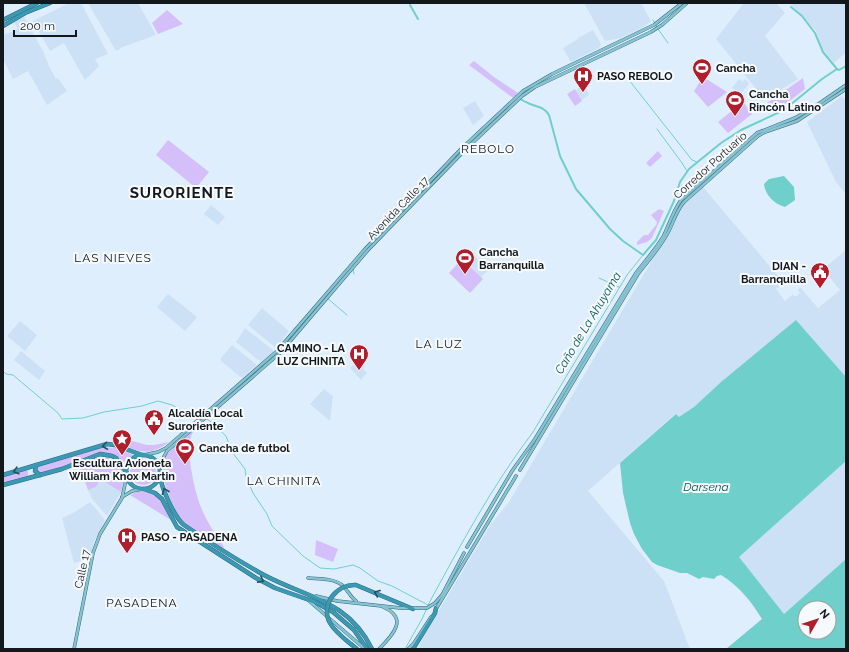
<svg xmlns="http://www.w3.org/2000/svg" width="849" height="652" viewBox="0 0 849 652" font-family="Raleway,sans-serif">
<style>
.built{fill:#cce1f5}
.green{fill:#d4bffa}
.water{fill:#6fcfcb;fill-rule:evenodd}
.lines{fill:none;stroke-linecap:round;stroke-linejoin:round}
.stream{stroke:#6fcfcb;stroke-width:1}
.canal{stroke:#6fcfcb;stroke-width:2}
.major-casing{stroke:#2d6c7e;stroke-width:3.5}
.highway-casing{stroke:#2d6c7e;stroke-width:4.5}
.major{stroke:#89c2d1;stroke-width:2.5}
.highway{stroke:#3b99b3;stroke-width:3.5}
.highway-bridge-casing{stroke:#2d6c7e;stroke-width:4.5;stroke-linecap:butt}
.highway-bridge{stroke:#3b99b3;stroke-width:3.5}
.oneway{stroke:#255260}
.labels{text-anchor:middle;stroke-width:4;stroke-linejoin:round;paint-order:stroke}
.poi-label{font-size:11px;font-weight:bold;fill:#13181d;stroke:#f7fafd;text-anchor:start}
.street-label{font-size:11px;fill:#13181d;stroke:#f7fafd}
.neighbourhood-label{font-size:12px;letter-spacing:1px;fill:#13181d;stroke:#f7fafd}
.water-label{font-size:12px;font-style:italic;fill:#005957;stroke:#f7fafd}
.district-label{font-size:15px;font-weight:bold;letter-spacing:1px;fill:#13181d;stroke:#f7fafd}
</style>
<rect width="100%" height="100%" fill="#dfeefd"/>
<!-- built -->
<g class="built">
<path d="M69,3h12l27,51 -13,5 4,7 -14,14 -21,-37 -14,8 -17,-30z"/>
<path d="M88,3h50l18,32 -36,13v1l-4,2z"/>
<path d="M584,3h57l10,18 -9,7 -22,10 -15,3z"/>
<path d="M744,3h32l9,10 -20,23 33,43 -33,21 -49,-61z"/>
<path d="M792,3h54v49l-12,11 -11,-14 -7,-18 -16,-18 -10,-9z"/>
<path d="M24,17l19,34 6,15 7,13 2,-1 9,13 -20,14 -19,-34 -15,8 -10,-20v-24l3,-2 1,1 11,-5 -4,-7z"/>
<path d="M593,30l8,14 -2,4 -28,14 -8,-14 15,-9v-1z"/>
<path d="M739,79l4,3 2,-3 4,5 -8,9 -9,-5z"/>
<path d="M585,85l4,10 -7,5 -6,-9 2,-2v-1l1,-1 1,1z"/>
<path d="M842,96l4,5v93l-10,-12 -29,-60z"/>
<path d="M475,101l9,15 -11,9 -10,-17z"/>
<path d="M703,187l81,96 -8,6 9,12 8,-7 2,3 5,-4 -2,-3 2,-3 18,21 22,-18 -17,-21 23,-19v127l-50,-57 -75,62 -27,25 -15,11 -4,-4 -87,77 76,90 26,68h-272l6,-14 67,-111 18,-22 145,-245 13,-20 12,-26 5,-8z"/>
<path d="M211,205l14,12 -7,8 -14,-11z"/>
<path d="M469,251l20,19 -8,7 -19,-19z"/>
<path d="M168,294l29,23 -12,14 -28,-24z"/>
<path d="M262,308l27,23 -13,17 -28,-23z"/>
<path d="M20,321l17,14 -12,16 -18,-15z"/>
<path d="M245,328l28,22v2l-12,10 -25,-20z"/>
<path d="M232,345l25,20 -15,13 -21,-17v-3z"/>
<path d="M21,351l24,20 -6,9 -25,-20z"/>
<path d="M357,361l8,5 -2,3 4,4 -6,7 -11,-12z"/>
<path d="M324,389l9,7 -3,25 -20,-17z"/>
<path d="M846,461v98l-62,55 -46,-57z"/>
<path d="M100,479l21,13 -14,24 -15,-17 -4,-9 8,-3z"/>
<path d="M90,502l15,18 -11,22 -4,16 -16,5 -12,-45 13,-6z"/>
</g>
<!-- green -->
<g class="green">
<path d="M167,10l16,14 -25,10 -6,-11z"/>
<path d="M474,61l20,16 24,16 -5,5 -44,-33z"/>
<path d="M703,77l24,15 -19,15 -14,-16z"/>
<path d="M803,78l2,11 -30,23 -8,-9z"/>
<path d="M575,89l7,12 -7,5 -8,-12z"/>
<path d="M743,102l9,12 -24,19 -10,-11z"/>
<path d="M168,140l41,32 -13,16 -40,-33z"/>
<path d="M658,151l4,5 -12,11 -4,-4z"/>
<path d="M659,209l5,2 -12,27 -5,4 -10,3v-3l7,-7h4l8,-10 1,-3 -6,-7z"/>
<path d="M462,259l21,20 -13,14 -21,-20z"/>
<path d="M196,427c-4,6 -7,13 -7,20 0,15 6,46 12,60 5,14 15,28 23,40l-2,2c-13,-9 -29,-17 -40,-29 -4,-3 -6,-9 -8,-13 -8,-18 -14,-32 -9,-51z"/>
<path d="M132,441l15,4h7l15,-3c-18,14 -30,11 -49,1z"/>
<path d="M102,447l14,1 20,8 -8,7 -3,6 -9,-10 -17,-6 -23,10 -36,10 -3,-1 -1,-3 2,-2z"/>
<path d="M98,456c14,1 20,7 27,17l-4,19 -21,-13 -4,8 -8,3 -9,-25z"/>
<circle cx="143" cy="472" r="13"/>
<path d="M26,470l2,1v5l-25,7v-6z"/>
<path d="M138,491c20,1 26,12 33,29l-41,-25z"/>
<path d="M316,540l22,9 -5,13 -18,-7z"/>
</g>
<!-- water -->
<g class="water">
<path d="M784,176l10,11 1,13 -10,7c-11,-3 -20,-12 -21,-23l5,-5z"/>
<path d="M796,320l50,57v84l-107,96 45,57 62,-55v90h-120l36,-30c-11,-18 -23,-33 -41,-44l-4,1 -3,3 -11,-2 -4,2 -12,-6h-7l-23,-8 -5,-3 -10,-13 -8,-15 -4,-11 -7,-30 -3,-30 56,-49 3,3 15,-10 27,-25zM805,608h24v24h-24z"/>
</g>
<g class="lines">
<!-- stream -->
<g class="stream">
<path d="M653,20l4,7"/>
<path d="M658,29l10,14"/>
<path d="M625,75l67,85 5,2"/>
<path d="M657,129l25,34 5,8"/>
<path d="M353,269l1,5"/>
<path d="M599,278l20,9"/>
<path d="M327,298l20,17"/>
<path d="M3,371l3,3 7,1 45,38 4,6 21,-1 21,-6 38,-6 16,-5 14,4 11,6 15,3 4,2"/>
<path d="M205,418l5,3 16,15 6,16 13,17 1,7 7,17 14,21 5,12 31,30 17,12 14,1 19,-4 7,3 18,13 14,5 36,19"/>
<path d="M428,605c32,-59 64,-119 105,-173l94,-157 16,-20"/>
<path d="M405,649l17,-30 5,-11"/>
</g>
<!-- canal -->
<g class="canal">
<path d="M410,5l8,14"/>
<path d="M791,7l11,9 13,17 8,19 14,17"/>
<path d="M516,96c4,3 9,6 14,8 8,3 14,3 19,11l11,41 16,33 34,40 13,12 20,14 13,-15 18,-39 6,-19 9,-13 32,-26 20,-13 43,-20 38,-31 15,-10 2,1 7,-4"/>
</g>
<defs>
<g id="major">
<path d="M144,455l14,-3 8,-4 111,-97 89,-103 95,-99 62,-58 29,-17 102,-49 28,-22"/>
<path d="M520,470l118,-196c10,-13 20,-24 28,-38 7,-11 9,-24 18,-34l74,-66 7,-4 32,-11 49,-32"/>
<path d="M160,471l2,-11 5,-9 113,-98 88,-103 98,-101 56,-53 13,-9 116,-55 11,-7 25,-22"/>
<path d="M122,497l10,-6 10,-2"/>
<path d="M467,547l45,-76 23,-32 101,-166c9,-12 19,-23 27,-36 6,-12 10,-26 18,-37l76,-67 38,-15 19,-11 32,-22"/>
<path d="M308,578c10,1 25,0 34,7 6,5 8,12 14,16"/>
<path d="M316,596l21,5 63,7h27l8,-5 7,-8 22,-42"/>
<path d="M308,600l57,49"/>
<path d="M436,609l80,-133"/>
<path d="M74,649l19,-96 7,-19 22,-36 5,-23"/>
<path d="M379,649c14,-14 30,-31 4,-42"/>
<path d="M408,649l6,-6 17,-26"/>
</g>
<g id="highway">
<path d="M3,20l34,-17"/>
<path d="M3,26l22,-13 25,-10"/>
<circle cx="143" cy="472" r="17"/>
<path d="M36,465l-1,6 5,4"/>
<path d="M160,474c0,12 15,44 24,51 26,18 53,35 80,50 43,23 84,25 108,74"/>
<path d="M3,475l104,-31 8,1 27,10"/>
<path d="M3,485l59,-16 38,-15 12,2 4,2 11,15"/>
<path d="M144,489l11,4 7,6 15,28 79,51 19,10 40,14 18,10 21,18 13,19"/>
<path d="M356,585l57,24"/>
<path d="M352,645l5,4"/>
<path d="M413,649l22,-36 1,-5"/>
</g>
</defs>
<!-- major casing -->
<use href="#major" class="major-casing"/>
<!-- highway casing -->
<use href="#highway" class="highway-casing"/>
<!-- major -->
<use href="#major" class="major"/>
<!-- highway -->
<use href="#highway" class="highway"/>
<defs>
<path id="highway-bridge" d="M352,645c-7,-6 -17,-13 -22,-22 -10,-18 6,-39 26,-38"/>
</defs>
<!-- highway-bridge casing -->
<use href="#highway-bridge" class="highway-bridge-casing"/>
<!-- highway-bridge -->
<use href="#highway-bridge" class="highway-bridge"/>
</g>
<!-- one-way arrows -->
<defs><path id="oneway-chevron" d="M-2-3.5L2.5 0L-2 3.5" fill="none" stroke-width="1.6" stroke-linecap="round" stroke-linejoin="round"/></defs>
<g class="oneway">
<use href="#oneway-chevron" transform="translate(105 446) rotate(172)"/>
<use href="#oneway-chevron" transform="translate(16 471) rotate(164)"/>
<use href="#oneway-chevron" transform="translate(165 491) rotate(-112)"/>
<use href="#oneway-chevron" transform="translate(261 580) rotate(28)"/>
<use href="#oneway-chevron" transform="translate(377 593) rotate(-157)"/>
</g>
<!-- icons -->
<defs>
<symbol id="stadium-pin" viewBox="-11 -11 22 30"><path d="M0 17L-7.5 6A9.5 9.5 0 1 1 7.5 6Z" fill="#b01d2b" stroke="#f7fafd"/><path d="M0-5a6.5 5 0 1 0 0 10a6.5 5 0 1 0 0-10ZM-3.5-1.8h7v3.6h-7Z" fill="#fff"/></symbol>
<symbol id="hospital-pin" viewBox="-11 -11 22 30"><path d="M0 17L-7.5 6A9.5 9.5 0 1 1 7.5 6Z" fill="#b01d2b" stroke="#f7fafd"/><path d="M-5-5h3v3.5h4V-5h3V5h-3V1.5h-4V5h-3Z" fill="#fff"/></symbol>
<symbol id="civic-pin" viewBox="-11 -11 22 30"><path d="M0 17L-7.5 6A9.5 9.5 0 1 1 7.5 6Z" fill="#b01d2b" stroke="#f7fafd"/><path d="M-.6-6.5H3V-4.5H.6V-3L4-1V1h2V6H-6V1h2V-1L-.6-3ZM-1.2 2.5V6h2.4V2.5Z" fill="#fff"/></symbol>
<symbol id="sight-pin" viewBox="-11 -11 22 30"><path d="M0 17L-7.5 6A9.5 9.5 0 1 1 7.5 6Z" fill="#b01d2b" stroke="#f7fafd"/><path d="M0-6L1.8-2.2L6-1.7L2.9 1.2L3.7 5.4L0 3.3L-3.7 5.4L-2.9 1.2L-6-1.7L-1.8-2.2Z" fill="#fff"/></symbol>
</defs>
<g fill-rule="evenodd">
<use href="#stadium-pin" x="691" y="57" width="22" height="30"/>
<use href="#hospital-pin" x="572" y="65" width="22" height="30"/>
<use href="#stadium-pin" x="724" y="89" width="22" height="30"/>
<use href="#stadium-pin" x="454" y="247" width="22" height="30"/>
<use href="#civic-pin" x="809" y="261" width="22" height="30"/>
<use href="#hospital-pin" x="348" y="343" width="22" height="30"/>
<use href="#civic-pin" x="143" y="408" width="22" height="30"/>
<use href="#sight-pin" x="111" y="428" width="22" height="30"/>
<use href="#stadium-pin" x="174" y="437" width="22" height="30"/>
<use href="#hospital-pin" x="116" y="526" width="22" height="30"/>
</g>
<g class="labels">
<!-- poi labels -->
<g class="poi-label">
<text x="716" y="72">Cancha</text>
<text x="597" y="80">PASO REBOLO</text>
<text x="749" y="98">Cancha<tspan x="749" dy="13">Rincón Latino</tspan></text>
<text x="479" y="256">Cancha<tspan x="479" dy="13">Barranquilla</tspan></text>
<text x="806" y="270" text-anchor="end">DIAN -<tspan x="806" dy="13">Barranquilla</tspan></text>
<text x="345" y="352" text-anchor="end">CAMINO - LA<tspan x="345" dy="13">LUZ CHINITA</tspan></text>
<text x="168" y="417">Alcaldía Local<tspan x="168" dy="13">Suroriente</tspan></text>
<text x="199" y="452">Cancha de futbol</text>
<text x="122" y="467" text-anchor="middle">Escultura Avioneta<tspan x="122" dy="13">William Knox Martin</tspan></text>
<text x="141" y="541">PASO - PASADENA</text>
</g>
<!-- street labels -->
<g class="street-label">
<text transform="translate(710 165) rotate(-42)" y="4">Corredor Portuario</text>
<text transform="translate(398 208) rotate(-46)" y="4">Avenida Calle 17</text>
<text transform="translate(82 569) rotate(-78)" y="4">Calle 17</text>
</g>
<!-- neighbourhood labels -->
<g class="neighbourhood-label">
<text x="488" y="153">REBOLO</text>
<text x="113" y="262">LAS NIEVES</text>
<text x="439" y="348">LA LUZ</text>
<text x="284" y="485">LA CHINITA</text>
<text x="142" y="607">PASADENA</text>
</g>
<!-- water labels -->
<g class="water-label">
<text transform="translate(588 323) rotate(-59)" y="4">Caño de La Ahuyama</text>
<text x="706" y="491">Darsena</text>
</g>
<!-- district labels -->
<g class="district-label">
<text x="182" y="198">SURORIENTE</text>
</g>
</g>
<!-- border -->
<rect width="849" height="652" fill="none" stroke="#13181d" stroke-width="8"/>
<!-- north arrow -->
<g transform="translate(817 620) rotate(51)"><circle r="19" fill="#f7fafd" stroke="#9ca0a3"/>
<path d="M0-3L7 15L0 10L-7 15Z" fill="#b01d2b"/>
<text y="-6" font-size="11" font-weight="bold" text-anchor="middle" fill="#13181d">N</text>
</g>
<!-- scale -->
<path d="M14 30v6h62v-6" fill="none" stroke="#13181d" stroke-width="2"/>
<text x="20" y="30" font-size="12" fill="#13181d" stroke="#f7fafd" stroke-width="3" paint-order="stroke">200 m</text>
</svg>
